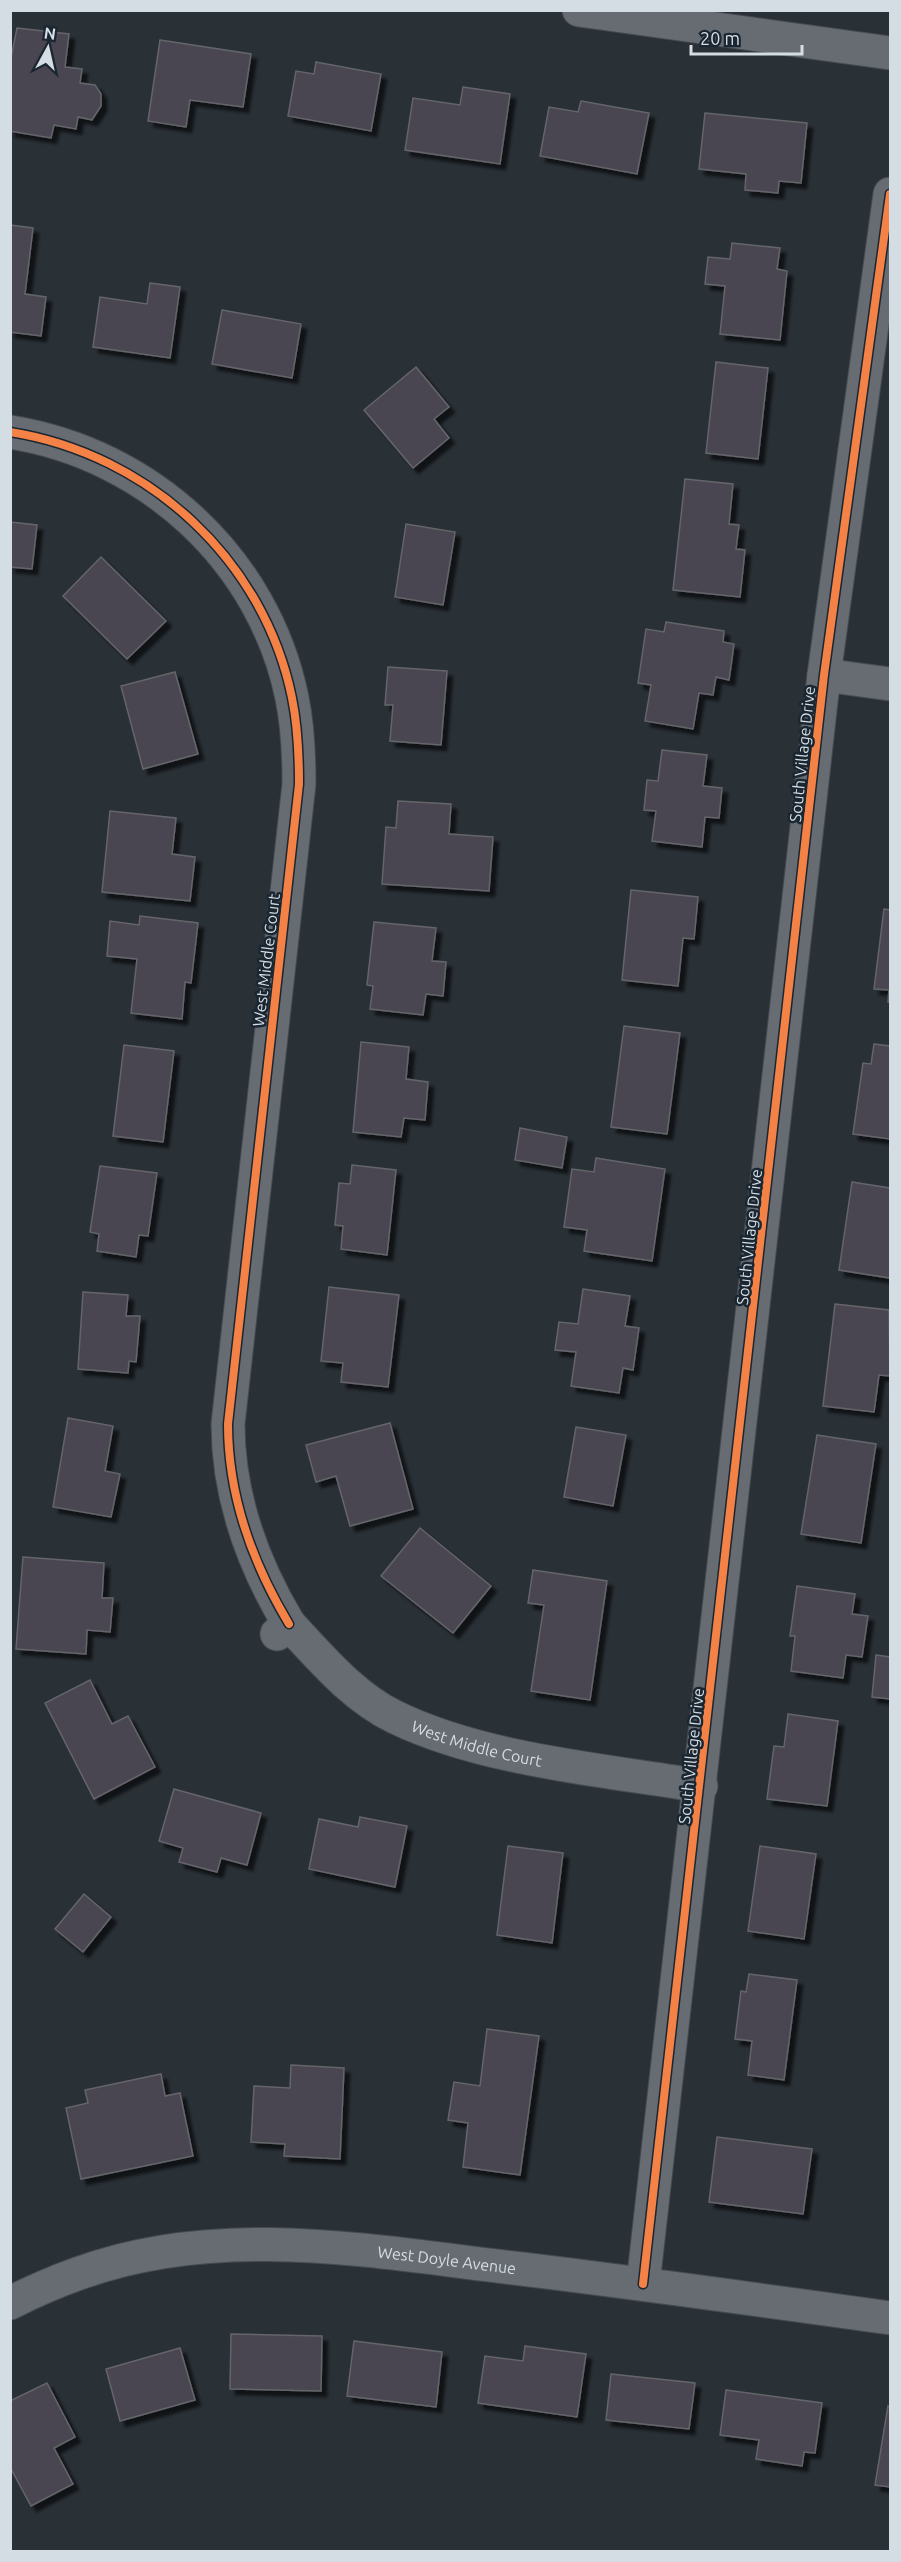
<svg xmlns="http://www.w3.org/2000/svg" width="901" height="2562" viewBox="0 0 901 2562" font-family="Ubuntu,sans-serif">
<style>
.building{fill:#494551;stroke:#64656a;stroke-width:1.5;filter:url(#shadow)}
.lines{fill:none;stroke-linecap:round;stroke-linejoin:round}
.minor-casing{stroke:#454b51;stroke-width:35}
.minor{stroke:#676c72;stroke-width:33}
.cycleway-casing{stroke:#1a2631;stroke-width:11}
.cycleway{stroke:#f48246;stroke-width:8}
.labels{text-anchor:middle;stroke-width:5;stroke-linejoin:round;paint-order:stroke}
.street-label{font-size:16px;fill:#d5dde4;stroke:#1a2631}
</style>
<defs>
<filter id="shadow"><feDropShadow dx="5.5" dy="5.5" stdDeviation="1.5" flood-color="#0009"/></filter>
</defs>
<rect width="100%" height="100%" fill="#293036"/>
<!-- building -->
<g class="building">
<path d="M17,28l52,6 -4,33 17,2 -2,14 15,2 6,9v12l-9,14 -14,-3 -2,12 -22,-4 -3,13 -41,-7v-68z"/>
<path d="M160,40l91,14 -8,53 -53,-7 -4,27 -38,-6z"/>
<path d="M316,62l65,12 -10,57 -83,-15 8,-45 18,3z"/>
<path d="M463,87l47,7 -10,70 -95,-14 8,-52 47,7z"/>
<path d="M581,101l68,12 -12,61 -97,-18 9,-49 29,5z"/>
<path d="M705,113l102,10 -6,60 -22,-2 -1,12 -33,-3 1,-16 -47,-5z"/>
<path d="M10,225l23,3 -8,66 21,3 -5,39 -31,-4z"/>
<path d="M732,243l48,5 -3,21 10,2 -7,69 -60,-6 5,-48 -20,-2 3,-27 22,2z"/>
<path d="M150,283l30,4 -10,71 -77,-11 7,-50 47,7z"/>
<path d="M222,310l79,14 -9,54 -80,-14z"/>
<path d="M716,362l52,6 -10,91 -52,-6z"/>
<path d="M416,367l33,40 -15,12 15,19 -36,30 -49,-58z"/>
<path d="M685,479l48,5 -4,40 10,1 -3,24 9,1 -5,47 -67,-7z"/>
<path d="M10,522l27,3 -5,44 -22,-2z"/>
<path d="M406,524l49,8 -12,73 -48,-8z"/>
<path d="M101,557l65,64 -39,38 -64,-63z"/>
<path d="M666,622l58,9 -1,11 11,2 -5,36 -13,-3 -3,18 -14,-2 -6,36 -48,-8 6,-36 -13,-2 8,-54 18,3z"/>
<path d="M388,667l59,4 -6,74 -51,-4 3,-36h-8z"/>
<path d="M175,672l23,82 -55,15 -22,-83z"/>
<path d="M662,750l45,5 -4,31 19,2 -3,30 -14,-1 -3,30 -50,-6 4,-30 -12,-1 3,-30 11,1z"/>
<path d="M398,801l53,3 -2,30 44,3 -4,54 -107,-7 4,-57 10,1z"/>
<path d="M110,811l66,7 -4,36 23,3 -5,44 -88,-9z"/>
<path d="M631,890l67,7 -4,42 -11,-1 -5,48 -56,-6z"/>
<path d="M884,909l6,1v92h-2l1,-12 -15,-1z"/>
<path d="M140,916l58,7 -7,60 -6,-1 -3,37 -51,-6 6,-54 -30,-3 3,-35 29,4z"/>
<path d="M374,922l62,6 -4,33 14,1 -3,34 -17,-2 -3,21 -53,-6 3,-23 -6,-1z"/>
<path d="M624,1026l56,7 -13,101 -56,-7z"/>
<path d="M361,1042l48,5 -3,32 22,3 -3,38 -21,-2 -3,19 -48,-5z"/>
<path d="M874,1044l16,2v93l-37,-5 10,-71 8,1z"/>
<path d="M124,1045l50,6 -11,91 -50,-6z"/>
<path d="M520,1128l47,9 -5,31 -47,-8z"/>
<path d="M596,1158l69,11 -13,92 -68,-10 3,-21 -23,-3 8,-58 22,3z"/>
<path d="M352,1165l44,5 -9,85 -46,-6 2,-23 -8,-1 4,-42 11,1z"/>
<path d="M100,1166l57,7 -9,63 -9,-1 -3,22 -39,-6 2,-17 -9,-2z"/>
<path d="M852,1182l38,6v90l-51,-8z"/>
<path d="M329,1287l70,8 -11,92 -47,-5 2,-19 -22,-2z"/>
<path d="M583,1289l47,7 -5,30 14,2 -6,42 -10,-2 -4,25 -48,-7 5,-34 -21,-2 4,-28 19,2z"/>
<path d="M83,1292l45,3 -2,21h14l-4,46 -7,-1 -1,12 -50,-4z"/>
<path d="M835,1304l54,6 1,66 -11,-1 -5,37 -51,-6z"/>
<path d="M68,1418l45,8 -8,45 15,3 -9,43 -58,-10z"/>
<path d="M390,1423l23,86 -63,17 -14,-50 -20,6 -10,-37z"/>
<path d="M576,1427l50,8 -13,71 -49,-9z"/>
<path d="M817,1435l59,9 -15,99 -60,-9z"/>
<path d="M420,1528l71,58 -38,47 -72,-57z"/>
<path d="M23,1557l81,6 -2,35h11l-3,34 -23,-2 -1,24 -70,-5z"/>
<path d="M533,1570l74,11 -17,119 -59,-9 13,-86 -16,-2z"/>
<path d="M797,1586l58,8 -3,20 16,2 -6,41 -16,-2 -3,23 -52,-7 4,-35h-5z"/>
<path d="M876,1655l14,2v42l-18,-2z"/>
<path d="M90,1680l22,44 16,-8 27,51 -61,32 -49,-96z"/>
<path d="M788,1714l50,7 -11,85 -60,-7 7,-53 10,1z"/>
<path d="M174,1789l87,24 -14,52 -26,-7 -4,14 -38,-10 4,-14 -24,-7z"/>
<path d="M360,1817l47,9 -12,61 -86,-18 10,-50 39,8z"/>
<path d="M508,1846l55,7 -11,90 -55,-8z"/>
<path d="M760,1846l56,8 -12,85 -56,-8z"/>
<path d="M84,1894l27,23 -28,35 -28,-23z"/>
<path d="M749,1974l48,6 -13,100 -36,-5 4,-34 -17,-2 6,-48 5,1z"/>
<path d="M487,2029l52,7 -19,139 -57,-8 5,-44 -20,-3 6,-38 26,4z"/>
<path d="M291,2065l53,3 -4,91 -56,-3 1,-12 -34,-2 3,-56 36,2z"/>
<path d="M161,2074l4,22 15,-3 13,63 -112,23 -15,-71 22,-5 -3,-13z"/>
<path d="M717,2137l95,12 -9,65 -94,-12z"/>
<path d="M231,2334l91,2 -1,55 -91,-2z"/>
<path d="M354,2341l88,11 -6,55 -89,-11z"/>
<path d="M525,2346l61,8 -9,63 -99,-14 7,-47 38,5z"/>
<path d="M180,2348l15,52 -75,21 -14,-52z"/>
<path d="M611,2374l84,9 -6,46 -83,-9z"/>
<path d="M47,2383l28,54 -21,11 19,36 -42,22 -21,-39v-66z"/>
<path d="M726,2390l96,13 -7,50 -11,-1 -2,14 -46,-7 3,-19 -39,-5z"/>
<path d="M888,2406l2,1v80l-15,-2z"/>
</g>
<g class="lines">
<defs>
<g id="minor">
<path d="M579,10l311,43"/>
<path d="M10,432c139,22 254,128 282,266 6,29 7,57 7,86l-71,640c0,71 25,140 61,200"/>
<path d="M824,675l66,9"/>
<path id="s1" d="M277,1634l12,-10c31,33 64,73 106,93 88,43 209,53 306,69"/>
<path d="M643,2284l181,-1609 66,-481"/>
<path id="s2" d="M10,2303c22,-11 44,-21 67,-29 143,-53 298,-22 445,-5 123,15 246,32 368,49"/>
</g>
</defs>
<!-- minor casing -->
<use href="#minor" class="minor-casing"/>
<!-- minor -->
<use href="#minor" class="minor"/>
<defs>
<g id="cycleway">
<path d="M10,432c139,22 254,128 282,266 6,29 7,57 7,86l-71,640c0,71 25,140 61,200"/>
<path d="M643,2284l181,-1609 66,-481"/>
</g>
</defs>
<!-- cycleway casing -->
<use href="#cycleway" class="cycleway-casing"/>
<!-- cycleway -->
<use href="#cycleway" class="cycleway"/>
</g>
<g class="labels">
<!-- street labels -->
<g class="street-label">
<text transform="translate(802 754) rotate(-84)" y="6">South Village Drive</text>
<text transform="translate(266 960) rotate(-83)" y="6">West Middle Court</text>
<text transform="translate(749 1237) rotate(-84)" y="6">South Village Drive</text>
<text dy="6" stroke="none"><textPath href="#s1" startOffset="244">West Middle Court</textPath></text>
<text transform="translate(691 1756) rotate(-84)" y="6">South Village Drive</text>
<text dy="6" stroke="none"><textPath href="#s2" startOffset="447">West Doyle Avenue</textPath></text>
</g>
</g>
<!-- border -->
<rect width="901" height="2562" fill="none" stroke="#d5dde4" stroke-width="24"/>
<!-- north arrow -->
<g transform="translate(48 48) rotate(8)" stroke="#1a2631" stroke-width="4.5" paint-order="stroke">
<path d="M0-4.5L10 22L0 15L-10 22Z" fill="#d5dde4"/>
<text y="-9" font-size="16" font-weight="bold" text-anchor="middle" fill="#d5dde4">N</text>
</g>
<!-- scale -->
<path d="M691 45v9h111v-9" fill="none" stroke="#d5dde4" stroke-width="3"/>
<text x="700" y="45" font-size="18" fill="#d5dde4" stroke="#1a2631" stroke-width="4.5" paint-order="stroke">20 m</text>
</svg>
